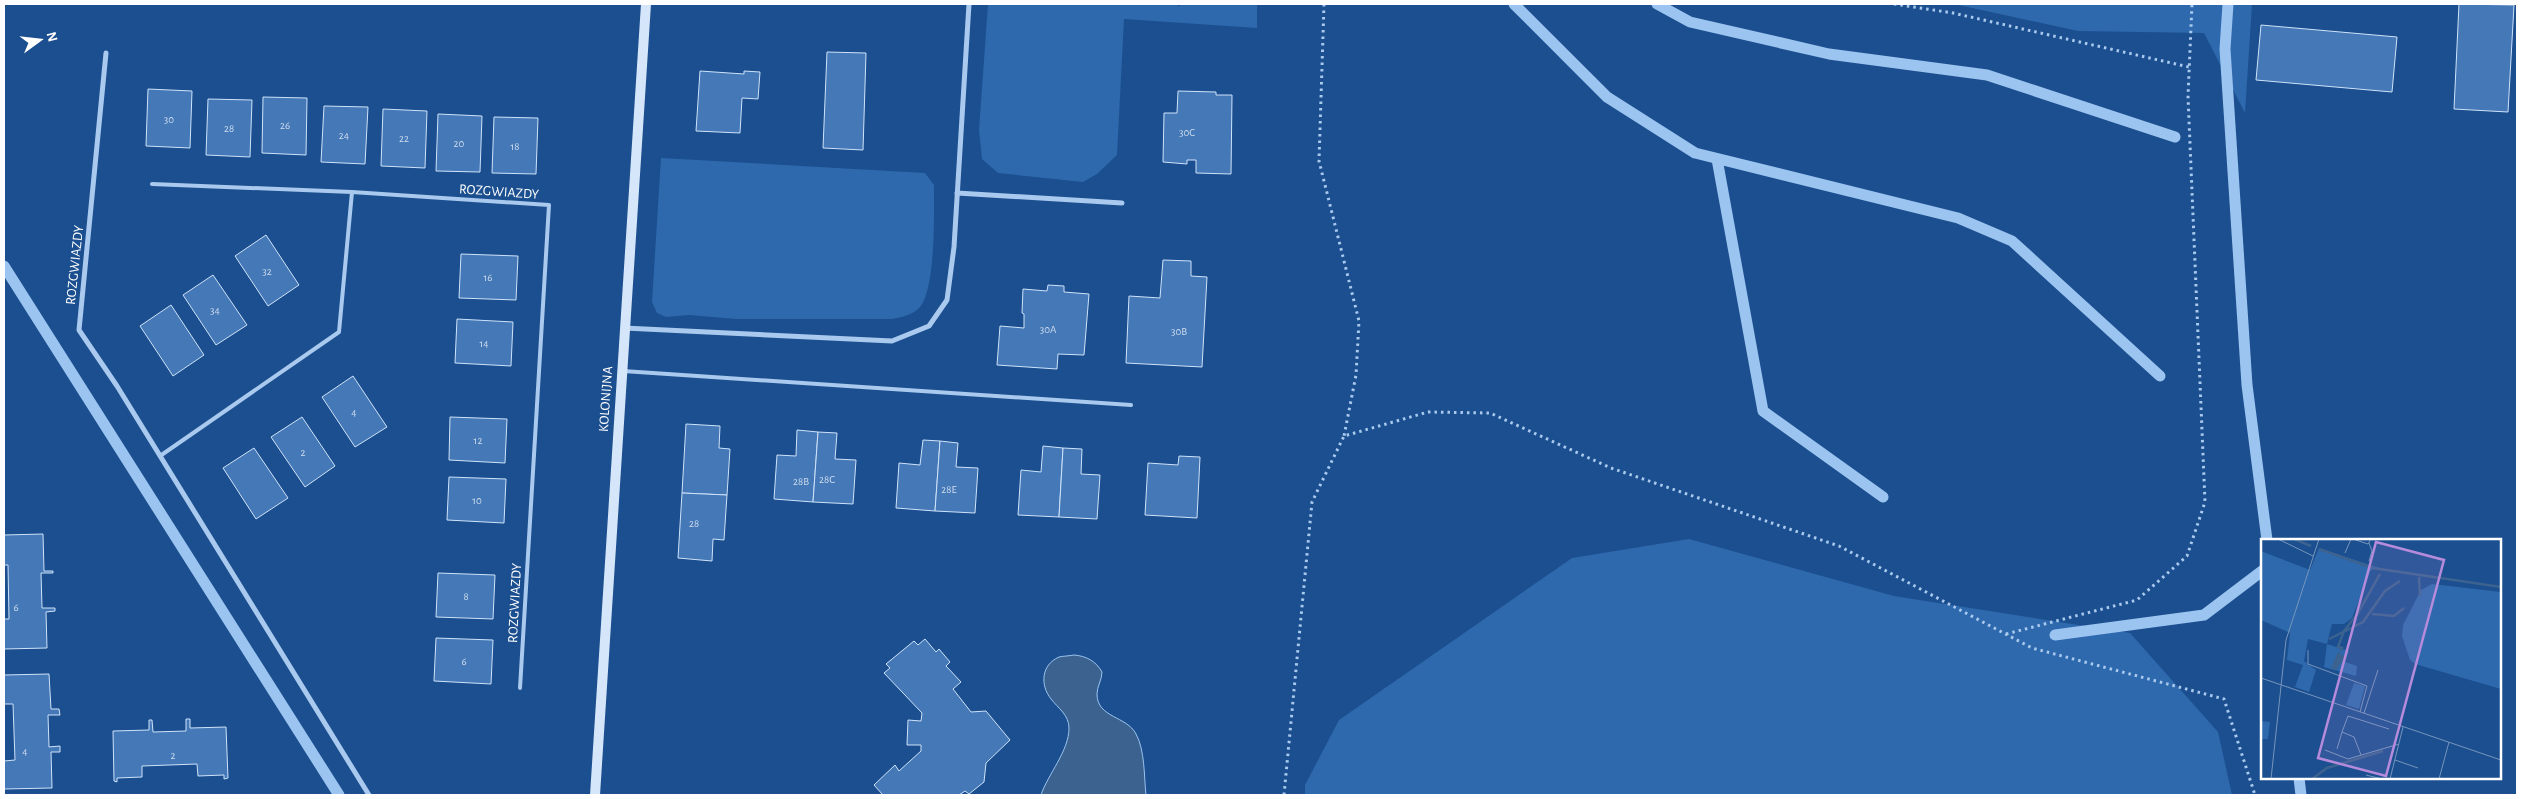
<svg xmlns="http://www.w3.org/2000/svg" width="2521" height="799" viewBox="0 0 2521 799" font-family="'Alegreya Sans',sans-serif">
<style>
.green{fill:#2e69ad}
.water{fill:#3c6290;stroke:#9cc4f0}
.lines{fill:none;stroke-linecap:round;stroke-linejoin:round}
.stream{stroke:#9cc4f0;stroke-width:11}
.building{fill:#4478b7;stroke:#cfe3fa}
.path{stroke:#a9c9ee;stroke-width:3;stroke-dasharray:2.5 4;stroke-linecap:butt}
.lane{stroke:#a9c9ee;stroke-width:4}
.street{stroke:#a9c9ee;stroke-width:5}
.secondary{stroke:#d6e6fa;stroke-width:10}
.labels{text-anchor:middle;stroke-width:5;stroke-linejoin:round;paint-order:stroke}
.number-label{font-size:11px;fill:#d0dded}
.street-label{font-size:14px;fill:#fff;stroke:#1b4f8f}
.inset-river{fill:none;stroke:#3c6290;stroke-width:2.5}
.inset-road{fill:none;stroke:#7695bc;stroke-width:1}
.view{fill:#b68bdc;fill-opacity:0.15;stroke:#b68bdc;stroke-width:2.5}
.inset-edge{fill:none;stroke:#fff;stroke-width:2.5}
</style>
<rect width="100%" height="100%" fill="#1b4f8f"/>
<!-- green -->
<g class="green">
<path d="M988,4h186l5,2 5,-2h73v24l-133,-9 -7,136 -20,19 -14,8 -85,-9 -16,-14 -3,-29z"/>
<path d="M1954,4h298l-7,109 -41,-80 -126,-2z"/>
<path d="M661,158l264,15 9,12c0,26 2,103 -14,122 -7,8 -18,10 -28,12h-156l-47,-4 -23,2 -9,-4 -5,-11z"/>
<path d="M1689,539l205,57 236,37 88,99 14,63h-927v-10l34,-65 233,-162z"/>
</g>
<!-- water -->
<path class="water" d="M1074,655c12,1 22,6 28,17 0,8 -5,14 -5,22 0,24 30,22 39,40 9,16 8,43 10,61h-105c7,-21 28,-44 28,-67 0,-13 -11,-20 -18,-29 -11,-14 -10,-34 8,-42 4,-1 10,-1 15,-2z"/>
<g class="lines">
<!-- stream -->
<g class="stream">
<path d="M1514,4l93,93 88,56 263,65 54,23 148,135"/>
<path d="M1657,4l33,18 139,32 158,21 188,62"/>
<path d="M2228,4l-3,45 22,336 20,155"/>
<path d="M1717,159l46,252 120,86"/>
<path d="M4,266l335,529"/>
<path d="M2055,635l149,-20 58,-44"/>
<path d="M2299,778l2,17"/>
</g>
</g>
<!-- building -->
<g class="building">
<path d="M2459,4l55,1 -6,107 -54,-3z"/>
<path d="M2261,25l136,12 -5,55 -136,-12z"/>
<path d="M827,52l39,1 -3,97 -40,-2z"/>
<path d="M700,71l44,3v-3l16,1 -2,27 -16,-1 -2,35 -44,-2z"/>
<path d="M148,89l44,2 -2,57 -44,-2z"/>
<path d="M1178,91l38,1v3h16l-1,79 -35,-1v-13h-9v4l-24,-2 1,-49h13z"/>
<path d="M263,97l44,1 -1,57 -44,-2z"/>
<path d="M208,99l44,1 -2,57 -44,-2z"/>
<path d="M324,106l44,1 -3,57 -44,-2z"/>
<path d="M383,109l44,2 -2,57 -44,-2z"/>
<path d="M438,114l44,2 -2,56 -44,-1z"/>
<path d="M494,117l44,1 -2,56 -44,-1z"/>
<path d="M266,235l33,50 -31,21 -33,-50z"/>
<path d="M461,254l57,2 -2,44 -57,-2z"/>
<path d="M1163,260l28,1v15l16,1 -5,90 -76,-4 3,-67 31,2z"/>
<path d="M213,275l34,50 -31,20 -33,-50z"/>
<path d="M1048,285l16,1v6l25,2 -5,61 -26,-1 -1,15 -60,-4 3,-39 24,2v-14l-2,-1 1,-24 24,2z"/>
<path d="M171,305l33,50 -31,21 -33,-50z"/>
<path d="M457,319l56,3 -2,44 -56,-3z"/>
<path d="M353,376l34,51 -32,20 -33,-50z"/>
<path d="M302,417l33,49 -30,21 -34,-50z"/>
<path d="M450,417l57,2 -2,44 -56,-3z"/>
<path d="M686,424l34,2 -1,22 11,1 -3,46 -45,-2z"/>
<path d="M797,430l21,2 -5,70 -39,-3 3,-44 19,1z"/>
<path d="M818,432l19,1 -2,26 21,1 -3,44 -40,-2z"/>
<path d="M923,440l17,1 -5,70 -39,-3 3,-45 21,2z"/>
<path d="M940,441l18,2 -2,24 22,1 -3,45 -40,-2z"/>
<path d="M1043,446l20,2 -4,69 -41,-2 3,-45 20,2z"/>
<path d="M254,448l34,50 -32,21 -33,-51z"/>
<path d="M1063,448l19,1 -1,25 19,1 -3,44 -38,-2z"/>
<path d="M1179,456l21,1 -3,61 -52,-3 3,-52 30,2z"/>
<path d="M449,477l57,2 -2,44 -57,-3z"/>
<path d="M682,493l45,2 -3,45 -11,-1 -1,22 -34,-3z"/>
<path d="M43,534l1,37h9v2h-12l1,35h13v3l-9,1 1,36 -43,1v-30h5l-1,-54h-4v-30z"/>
<path d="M438,573l57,2 -2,44 -57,-2z"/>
<path d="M436,638l57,2 -2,44 -57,-3z"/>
<path d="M925,639l11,13 3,-3 11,13 -4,4 15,16 -8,7 18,23 15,-1 24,29 -24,23 -2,19 -15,12 -4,-3 -6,4h-76l-9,-10 21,-20 4,6 22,-20v-6h-14l1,-25 13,1 1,-8 -38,-40 6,-5 -4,-4 28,-23 4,4z"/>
<path d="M49,674l2,35h8l1,6h-12l1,32 11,-1v6h-9l1,36 -48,1v-28l11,-1 -2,-56h-9v-29z"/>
<path d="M186,719h4v9l36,-1 2,51 -4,1v-4l-26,1 -1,-12 -55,2v11l-25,1v4l-3,-1 -1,-50 36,-1v-10h3l1,12 33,-1z"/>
</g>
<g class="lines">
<!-- path -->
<g class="path">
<path d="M1324,4l-5,157 40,160 -3,54 -12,61"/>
<path d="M1894,4l59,9 236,54"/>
<path d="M2006,634l131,-34 50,-44 18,-54 -17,-406 4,-92"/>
<path d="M1284,795l28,-293 32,-66 84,-24 62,1 121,55 228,78 193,102 192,51 31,96"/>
</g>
<!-- lane -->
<g class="lane">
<path d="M152,184l200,8"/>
<path d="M623,371l508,34"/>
<path d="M160,456l179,-124 13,-140 197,13 -29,483"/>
</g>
<!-- street -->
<g class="street">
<path d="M106,53l-27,277 38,56 252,409"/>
<path d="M957,193l165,10"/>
<path d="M624,328l268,13 37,-15 18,-26 7,-53 15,-243"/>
</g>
<!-- secondary -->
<path class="secondary" d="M595,795l51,-791"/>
</g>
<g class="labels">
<!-- number labels -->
<g class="number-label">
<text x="169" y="123">30</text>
<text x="285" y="129">26</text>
<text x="229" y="132">28</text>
<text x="1187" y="136">30C</text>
<text x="344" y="139">24</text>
<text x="404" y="142">22</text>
<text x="459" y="147">20</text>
<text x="515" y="150">18</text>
<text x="267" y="275">32</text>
<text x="488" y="281">16</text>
<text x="215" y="314">34</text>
<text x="1048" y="333">30A</text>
<text x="1179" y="335">30B</text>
<text x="484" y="347">14</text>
<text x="354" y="416">4</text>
<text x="478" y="444">12</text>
<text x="303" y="456">2</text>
<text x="827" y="483">28C</text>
<text x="801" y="485">28B</text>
<text x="949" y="493">28E</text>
<text x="477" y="504">10</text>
<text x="694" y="527">28</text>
<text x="466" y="600">8</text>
<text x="16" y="611">6</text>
<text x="464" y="665">6</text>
<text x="25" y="755">4</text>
<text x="173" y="759">2</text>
</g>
<!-- street labels -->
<g class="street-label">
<text transform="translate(499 191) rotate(4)" y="5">ROZGWIAZDY</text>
<text transform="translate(74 265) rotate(-84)" y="5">ROZGWIAZDY</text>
<text transform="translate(605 399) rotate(-86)" y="5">KOLONIJNA</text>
<text transform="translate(514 603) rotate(-87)" y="5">ROZGWIAZDY</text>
</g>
</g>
<!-- overview -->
<g transform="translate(2261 539)">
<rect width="240" height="240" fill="#1b4f8f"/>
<path d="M58,9l60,20 -8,2 -19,48 -8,6h-12l-5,20 22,7 -4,11 12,4 -1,10 -32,-9 3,-23 -19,-5 -4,22 12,9 -7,22 -14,-5 8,-22 -16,-5 3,-27 -29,-13v-69l49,19zM171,45l69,8v97l-86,-25 -5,-4 -8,-24 1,-11 18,-35zM93,144l11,3 -6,23 -13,-4zM0,182l9,1 -2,17h-7z" fill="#2e69ad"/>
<path d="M77,113l7,5 -9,13 -5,-2z" fill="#3c6290"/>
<path class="inset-river" d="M33,0l17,7M58,10l54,19 128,19M158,38l1,19M111,75l22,2 10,-8M68,100l34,-17 22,-31 15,-10M80,112l1,-3 -4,-1 6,-16 14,-18 22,-39M51,240l15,-11 56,-17"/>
<path class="inset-road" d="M17,0l35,17M92,0l15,5 3,-5M84,14l6,-14M108,22l3,-10 -3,-8M47,111v14l59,22 -7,26M0,139l240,82M103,174l14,-43M76,210l5,-17M64,211l23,9 51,-15M100,216l-7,-18 -12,-5 6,-16 41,13M134,221l23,8M105,236l16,4M10,240l15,-139 33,-101M129,240l13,-52M178,240l10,-37"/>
<path class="view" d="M115,3l68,18 -58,216 -68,-18z"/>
<rect width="240" height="240" class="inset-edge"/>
</g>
<!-- border -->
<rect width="2521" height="799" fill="none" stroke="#ffffff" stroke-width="10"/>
<!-- north arrow -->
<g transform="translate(40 40) rotate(75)" stroke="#1b4f8f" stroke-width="4" paint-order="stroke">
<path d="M0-4L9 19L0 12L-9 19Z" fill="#ffffff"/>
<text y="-8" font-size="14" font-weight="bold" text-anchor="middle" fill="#ffffff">N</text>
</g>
</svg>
